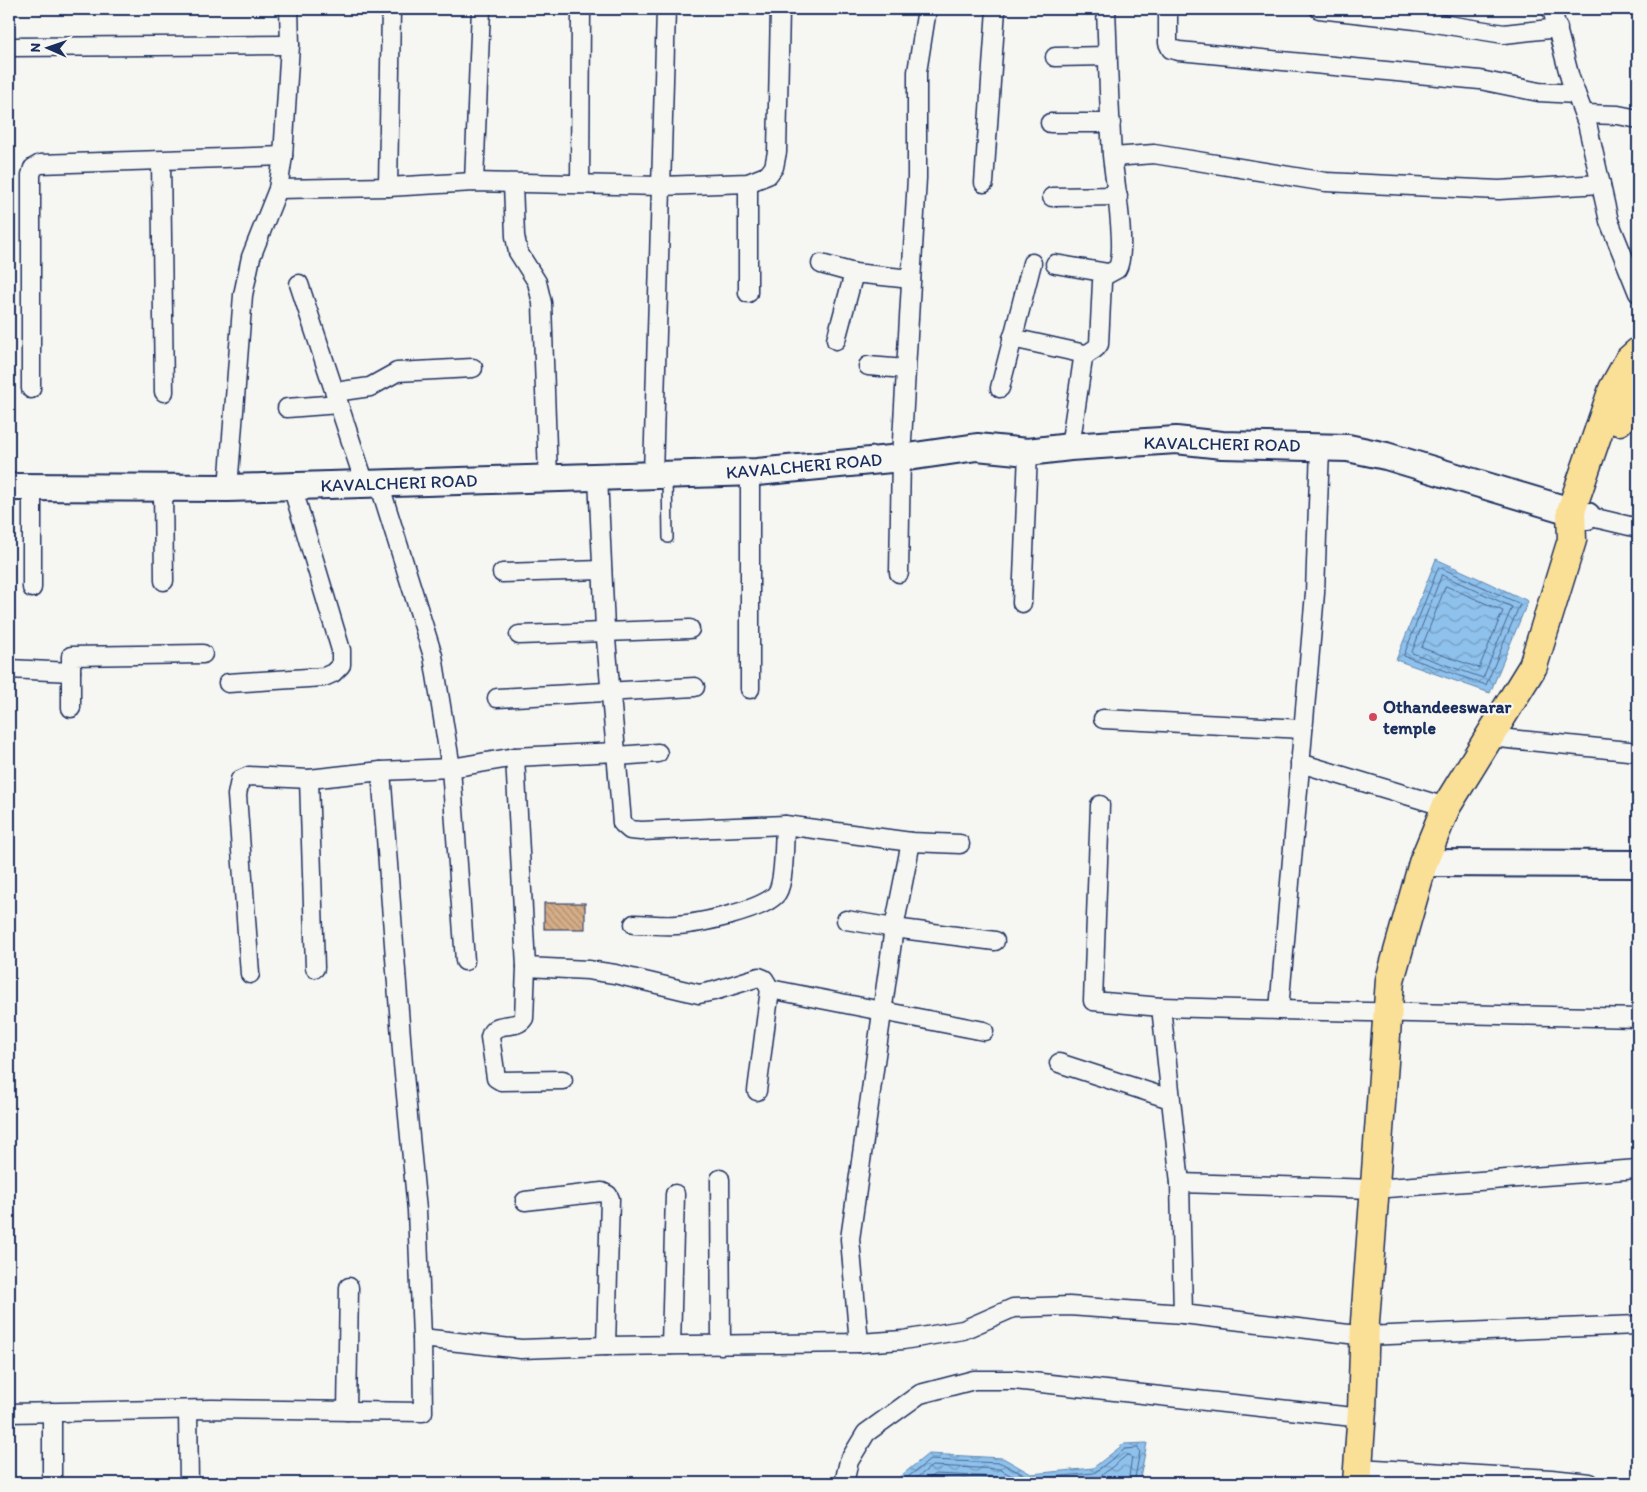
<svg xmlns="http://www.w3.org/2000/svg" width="1647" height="1492" viewBox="0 0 1647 1492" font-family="Itim,sans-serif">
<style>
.water{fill:url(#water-waves);stroke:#6087b3}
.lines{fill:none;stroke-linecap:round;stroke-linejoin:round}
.shore{stroke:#496996;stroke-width:1}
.building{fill:url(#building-back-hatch);stroke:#1b2f5e}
.lane-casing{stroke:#1b2f5e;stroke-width:12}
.street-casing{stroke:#1b2f5e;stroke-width:21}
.secondary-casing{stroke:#1b2f5e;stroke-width:30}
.primary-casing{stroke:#1b2f5e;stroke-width:31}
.lane{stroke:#f6f6f2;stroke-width:9}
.street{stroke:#f6f6f2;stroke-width:18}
.secondary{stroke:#f6f6f2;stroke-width:26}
.primary{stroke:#fadf96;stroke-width:28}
.poi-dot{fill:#d1495b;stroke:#f6f6f2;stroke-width:2}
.labels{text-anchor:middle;stroke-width:4.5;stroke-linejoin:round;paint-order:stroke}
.street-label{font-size:18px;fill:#1b2f5e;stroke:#f6f6f2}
.poi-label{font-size:18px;font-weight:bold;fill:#1b2f5e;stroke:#f6f6f2;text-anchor:start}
</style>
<defs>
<pattern id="water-waves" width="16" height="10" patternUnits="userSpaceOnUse" patternTransform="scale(1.25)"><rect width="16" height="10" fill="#8ec1eb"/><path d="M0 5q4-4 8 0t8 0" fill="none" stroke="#739dc2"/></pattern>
<pattern id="building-back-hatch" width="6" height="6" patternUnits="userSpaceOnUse" patternTransform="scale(1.25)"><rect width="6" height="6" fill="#d5ad87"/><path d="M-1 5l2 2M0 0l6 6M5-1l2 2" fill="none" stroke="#ac8d72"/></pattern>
</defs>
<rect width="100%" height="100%" fill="#f6f6f2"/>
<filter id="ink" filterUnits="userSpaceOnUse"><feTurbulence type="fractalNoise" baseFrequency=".02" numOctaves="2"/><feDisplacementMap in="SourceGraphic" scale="10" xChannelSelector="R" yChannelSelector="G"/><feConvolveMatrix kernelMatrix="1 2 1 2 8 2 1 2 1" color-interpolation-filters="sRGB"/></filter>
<g filter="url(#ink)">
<!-- water -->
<g class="water">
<path d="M1436,559l92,42 -38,92 -94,-33z"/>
<path d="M1147,1443l-8,40h-247l36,-29 75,4 28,16 62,-6 31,-24z"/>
</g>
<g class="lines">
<!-- shore -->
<g class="shore">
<path d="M1439,567l81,37 -34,81 -82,-29z"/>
<path d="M1442,575l70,32 -29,71 -71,-25z"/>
<path d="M1446,586l57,25 -24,57 -57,-20z"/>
<path d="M900,1483l30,-23 71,3 31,16 62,-6 31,-24 13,-1 2,3 -6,32"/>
<path d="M910,1483l22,-17 67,3 26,14"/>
<path d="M922,1483l13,-9 62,3 12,6"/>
<path d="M1054,1483l43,-4 30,-24h3l2,2 -4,26"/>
</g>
</g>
<!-- building -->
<rect class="building" x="544" y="903" width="41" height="26"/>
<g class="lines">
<defs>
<path id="lane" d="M667,476l1,62"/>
<g id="street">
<path d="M1168,9v34l3,6 8,2 301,29 59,12 37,2"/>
<path d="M1319,9l97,11 88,14 54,-6"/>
<path d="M1552,9l18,69 17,45 22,98 29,72"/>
<path d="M9,47l281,-2"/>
<path d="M1055,57l53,-1"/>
<path d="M1584,114l34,1 20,4"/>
<path d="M1050,123h61"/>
<path d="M1113,157l41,-3 172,28 173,8 102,-6"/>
<path d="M161,161l3,231"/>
<path d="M474,182l7,-173"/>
<path d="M748,183v110"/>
<path d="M984,183l12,-174"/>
<path d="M513,184l2,52 3,16 19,30 5,21 6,175"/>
<path d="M580,184l1,-175"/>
<path d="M388,187l3,-178"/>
<path d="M278,189l110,-2 86,-5 187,4 87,-3 20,-8 6,-8 3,-15 3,-143"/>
<path d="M1052,197l66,-1"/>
<path d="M821,264l33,9"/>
<path d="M1055,264l53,9"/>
<path d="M299,284l66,200"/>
<path d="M1012,338l73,16"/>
<path d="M836,340l18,-67 57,6"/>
<path d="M868,366l38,3"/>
<path d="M1000,388l32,-125"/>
<path d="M31,389v-214l2,-7 7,-4 243,-8"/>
<path d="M335,392l35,-5 27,-15 76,-4"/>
<path d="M287,408l52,-4"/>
<path d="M1070,447l13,-88c4,-8 12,-7 16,-15l3,-62 2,-6 13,-7c11,-18 -3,-91 -5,-114 -3,-49 -4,-98 -6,-146"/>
<path d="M653,475l13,-466"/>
<path d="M598,477l7,151 11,124"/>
<path d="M379,483l54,173 18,112 14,193"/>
<path d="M32,487v101"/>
<path d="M163,488l1,93"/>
<path d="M228,488l15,-193 8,-38 27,-68 5,-33 7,-111 -1,-36"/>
<path d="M1587,516l51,12"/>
<path d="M502,573l100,-3"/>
<path d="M899,573l2,-115 16,-280v-106l10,-63"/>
<path d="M1022,603l6,-151"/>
<path d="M519,635l171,-6"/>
<path d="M9,669l62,3"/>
<path d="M228,683l96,-6 9,-4 8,-8v-15l-49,-164"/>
<path d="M750,689v-217"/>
<path d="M497,698l198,-11"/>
<path d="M71,708v-52l132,-2"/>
<path d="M1103,719l200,10"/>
<path d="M1489,737l149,15"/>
<path d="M617,756l41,-3"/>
<path d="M515,757l11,210 62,3 27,4 84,20 15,-3 45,-14 5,2 6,10"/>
<path d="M1300,763l146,44"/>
<path d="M381,771l22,293 14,146 5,128"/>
<path d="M309,779l6,189"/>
<path d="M846,920l48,8 101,13"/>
<path d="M634,924c14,0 28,2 42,1 21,-1 90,-15 101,-32 8,-12 7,-53 8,-68"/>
<path d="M526,967l-2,51c-8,13 -30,1 -34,19l6,41 5,3 62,-1"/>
<path d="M250,974l-13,-179 3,-15 9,-4 60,3 72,-8 70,-3 64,-11 101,-5 6,71 8,7 11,1 144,-6 126,17 49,2"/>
<path d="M1161,1007l118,3 36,-417 5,-146"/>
<path d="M1279,1010l359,8"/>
<path d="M1059,1063l111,36"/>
<path d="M757,1091l13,-102 214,42"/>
<path d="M720,1179l1,166"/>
<path d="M1180,1183l194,6 264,-20"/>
<path d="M525,1201l77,-9 6,3 2,4 -4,147"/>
<path d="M1183,1314l182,22 273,-11"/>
<path d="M859,1343l-9,-104 44,-311 17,-86"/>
<path d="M671,1345l4,-151"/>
<path d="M188,1410l1,73"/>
<path d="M347,1411l2,-124"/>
<path d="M9,1413l203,-4 211,3 -1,-74 99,11 85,-3 253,-3 44,-3 60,-10 50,-22 56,-2 114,8 -3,-131 -19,-176 -68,-6 7,-196"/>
<path d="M1358,1468l193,11 39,4"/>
<path d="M52,1483v-71"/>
<path d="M844,1483l5,-22 17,-28 54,-39 54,-14h40l348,38"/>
</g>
<g id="secondary">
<path d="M9,487l219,1 529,-16 144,-14 76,-11 51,5 42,-5 106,-7 46,5 126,3 38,8 201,60"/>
<path d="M1423,863l215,1"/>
</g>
<g id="primary">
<path d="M1619,421l5,-14 14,-23"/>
<path d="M1357,1483l5,-73 3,-88 25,-342 33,-117 23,-56 87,-141 39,-126 -1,-29 42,-122 16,-29 9,-8"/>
</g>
</defs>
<!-- lane casing -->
<use href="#lane" class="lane-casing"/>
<!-- street casing -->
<use href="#street" class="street-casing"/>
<!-- secondary casing -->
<use href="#secondary" class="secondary-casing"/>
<!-- primary casing -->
<use href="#primary" class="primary-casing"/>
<!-- lane -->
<use href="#lane" class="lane"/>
<!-- street -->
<use href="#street" class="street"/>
<!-- secondary -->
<use href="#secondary" class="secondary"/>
<!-- primary -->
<use href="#primary" class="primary"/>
</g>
</g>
<!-- markers -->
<circle class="poi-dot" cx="1373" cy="717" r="5"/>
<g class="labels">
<!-- street labels -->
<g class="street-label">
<text transform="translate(1222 444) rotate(1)" y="6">KAVALCHERI ROAD</text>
<text transform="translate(804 466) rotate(-5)" y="6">KAVALCHERI ROAD</text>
<text transform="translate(399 483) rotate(-2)" y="6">KAVALCHERI ROAD</text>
</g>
<!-- poi labels -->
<g class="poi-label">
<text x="1383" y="713">Othandeeswarar<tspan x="1383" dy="21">temple</tspan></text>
</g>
</g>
<!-- margin -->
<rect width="1647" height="1492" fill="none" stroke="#f6f6f2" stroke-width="30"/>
<rect x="15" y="15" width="1617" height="1462" fill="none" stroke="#1b2f5e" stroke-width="2" filter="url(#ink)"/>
<!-- north arrow -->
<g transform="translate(48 48) rotate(272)" stroke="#f6f6f2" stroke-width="4" paint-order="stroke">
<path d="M0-4L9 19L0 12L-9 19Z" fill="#1b2f5e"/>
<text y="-8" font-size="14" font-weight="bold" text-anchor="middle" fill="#1b2f5e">N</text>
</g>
</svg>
